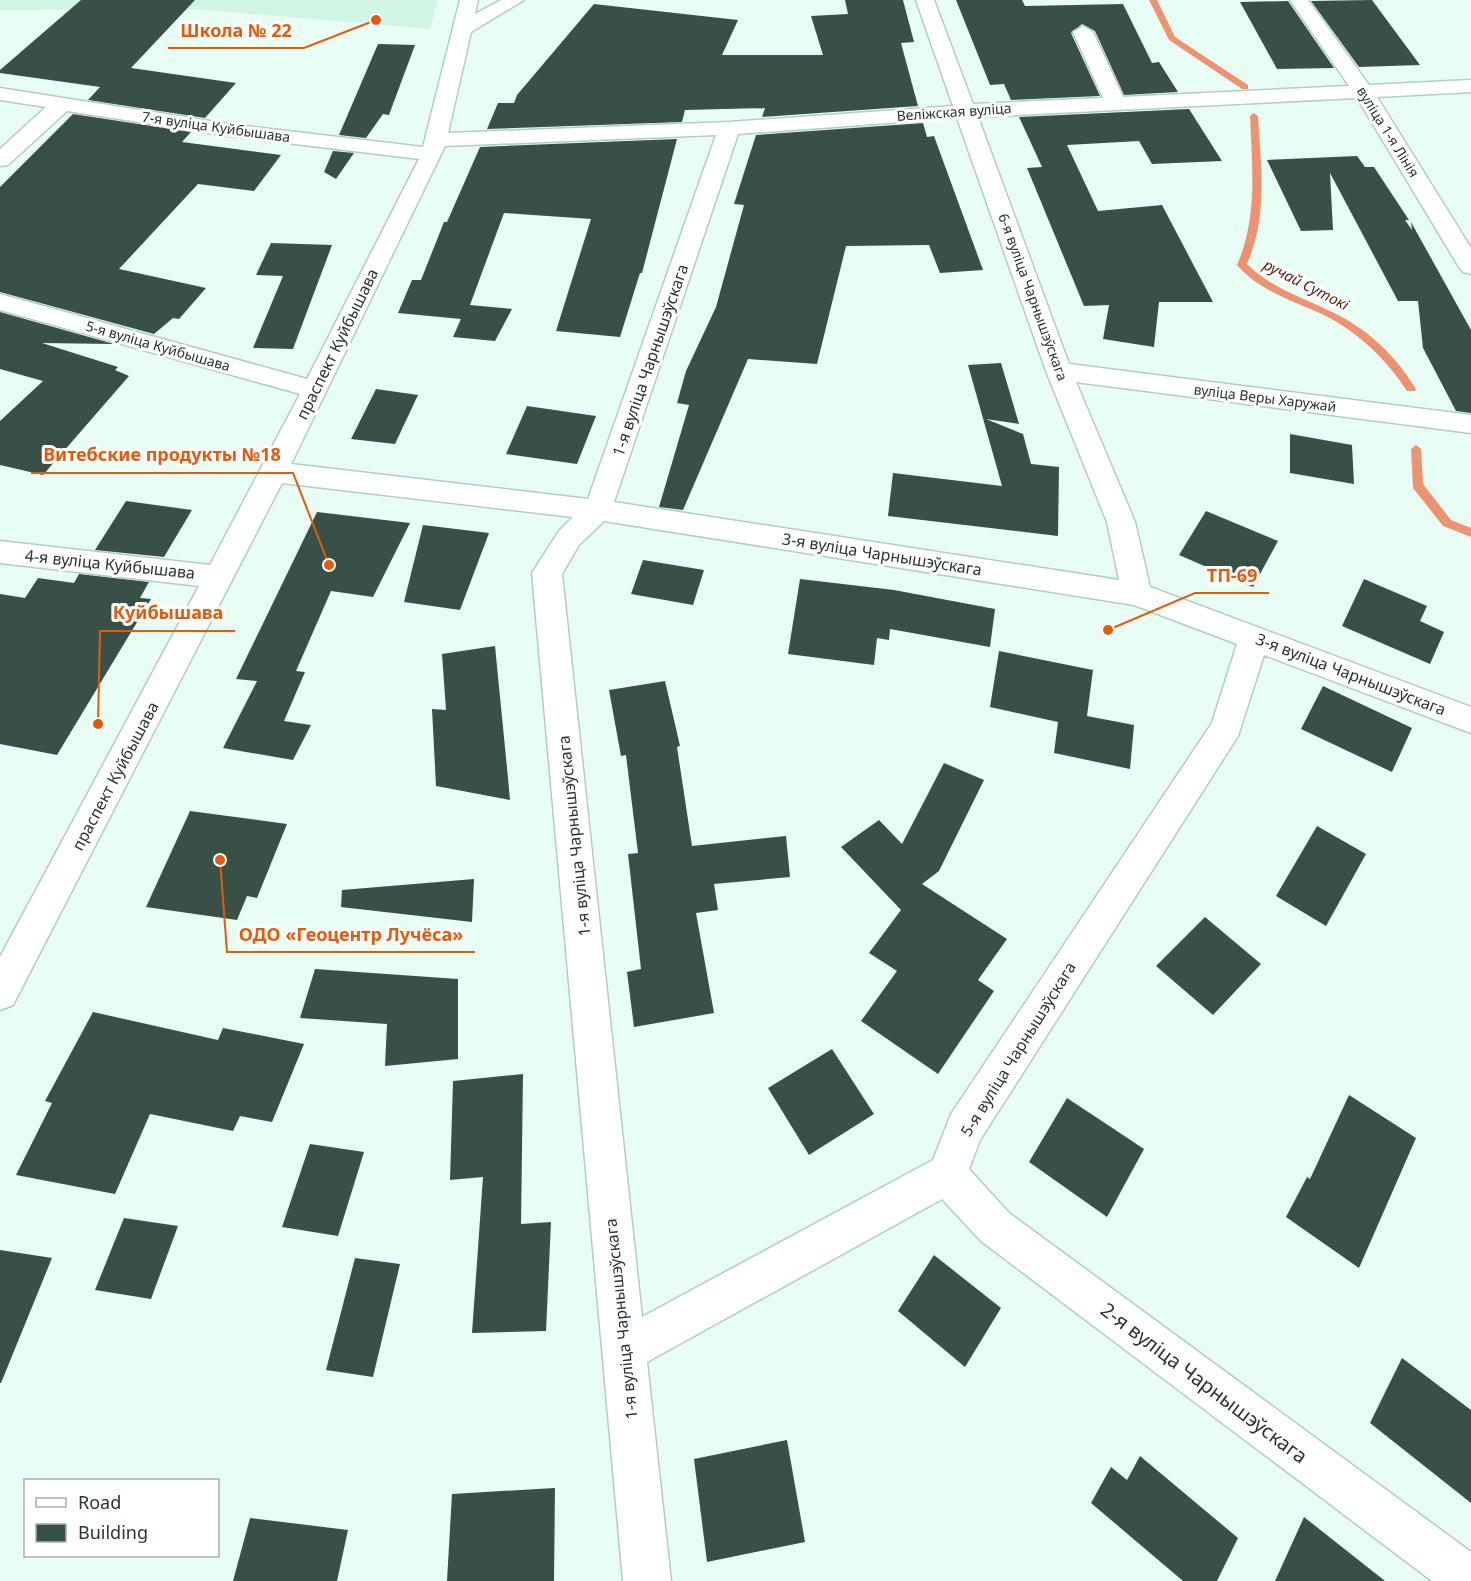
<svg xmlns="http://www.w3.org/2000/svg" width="1471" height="1581" viewBox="0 0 1471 1581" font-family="'Noto Sans',sans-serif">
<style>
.built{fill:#d1f5e5}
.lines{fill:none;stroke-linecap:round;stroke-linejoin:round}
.stream{fill:#ee9371;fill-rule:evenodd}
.building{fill:#395046}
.minor-casing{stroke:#b2cdc1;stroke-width:3}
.minor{fill:#fff;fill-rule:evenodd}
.labels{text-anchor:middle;stroke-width:6;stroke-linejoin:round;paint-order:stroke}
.far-street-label{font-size:14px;fill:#2a3530;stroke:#fff}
.far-water-label{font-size:15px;font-style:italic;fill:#571f07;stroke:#fff}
.street-label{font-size:16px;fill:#2a3530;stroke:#fff}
.near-street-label{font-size:20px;fill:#2a3530;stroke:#fff}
.leader{fill:none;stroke:#e8590c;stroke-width:2}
.callout-dot{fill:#e8590c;stroke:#fff;stroke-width:2}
.callout-label{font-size:18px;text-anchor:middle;font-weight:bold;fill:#e8590c;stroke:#fff;stroke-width:6;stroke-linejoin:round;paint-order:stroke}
</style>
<rect width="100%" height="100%" fill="#e8fef4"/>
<!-- built -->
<path class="built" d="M0,0h438l-8,29 -235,-20 -195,1z"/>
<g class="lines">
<!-- stream -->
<g class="stream">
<path d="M1149,0h8l18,37 73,48v4h-6l-73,-49z"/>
<path d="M1254,113l4,3c3,51 10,100 -11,148 24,24 55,33 85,48 36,17 63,43 84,77l-1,2h-8c-21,-32 -47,-57 -81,-75 -31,-15 -66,-24 -89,-51 21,-48 15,-98 13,-149z"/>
<path d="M1416,445l5,4 2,35 28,36 20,8v9l-28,-11 -30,-38 -2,-39z"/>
</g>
</g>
<!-- building -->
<g class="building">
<path d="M81,0h114l-64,68 105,15 -31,35 -117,-18 12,-13 -100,-14v-3z"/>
<path d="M845,0h58l11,42 -13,1 17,63 -156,11 3,-9 -80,2 -3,12 -195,7 11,-26h16l3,-8 77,-91 144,16 -16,35h101l-12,-39 37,-2z"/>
<path d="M956,0h66l3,6 98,-2 29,59 7,-1 19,30 -54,3 -29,-64 -13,-7 -11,9 29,63 -89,4 -7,-16 -14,1z"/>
<path d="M1372,0l48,65 -61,2 -48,-66z"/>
<path d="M1288,1l46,67 -57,1 -37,-67z"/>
<path d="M378,44l37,1 -26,70 -6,-1 -17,24 -27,-3z"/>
<path d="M1189,109l33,52 -70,3 -13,-23 -72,4 31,66 64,-6 51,97h-54l-5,45 -51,-8 6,-34 -25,1 -57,-138 15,-1 -23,-50z"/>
<path d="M73,114l118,18 -9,10 99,13 -27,36 -56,-7 -79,85 87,19 -27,31 -6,-1 -19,16 -154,-42v-105z"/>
<path d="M923,123l4,14 7,-1 49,134 -43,3 -11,-28 -83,1 -29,118 -69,-5 -65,151 -24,-3 30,-102 -12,-2 9,-32 30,-64 28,-102 -10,-1 22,-69z"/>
<path d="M677,139l-35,134h-2l-20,64 -64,-6 35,-112 -87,-6 -34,92 42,4 -17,32 -42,-4 8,-18 -63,-6 14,-33h9l23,-58h3l33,-75z"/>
<path d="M333,151l21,2 -18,26 -12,-7z"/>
<path d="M1357,156l8,11h9l35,53h-4l7,10 -1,-8 60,108v83l-15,-2 -33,-63 -5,-47h-20l-68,-128 3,57 -32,1 -34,-71z"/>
<path d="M271,243l61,2 -39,104 -40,-1 30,-72 -27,-1z"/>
<path d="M0,312l114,32 -72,-1 76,24 -3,3 14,6 -86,99 -43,-10v-44l43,-40 -43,-12z"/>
<path d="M1001,363l18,61 -33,-5 37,15 8,30 28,3 -1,69 -170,-20 5,-43 109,13 -34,-121z"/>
<path d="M376,389l42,6 -23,49 -44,-5z"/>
<path d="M527,406l69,10 -19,48 -71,-10z"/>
<path d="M1290,434l62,11 2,39 -64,-11z"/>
<path d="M126,501l66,9 -28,47 -69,-7z"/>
<path d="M1206,511l72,30 -25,46 -74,-32z"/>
<path d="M317,512l93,11 -37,74 -42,-6 -35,80 9,1 -21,49 27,4 -18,35 -70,-12 34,-67 -21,-2z"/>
<path d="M423,525l66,8 -29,77 -56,-8z"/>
<path d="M643,560l61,10 -11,35 -62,-11z"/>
<path d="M79,574l70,8 -9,16 11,1 -94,156 -57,-11v-150l25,4 13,-20 36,5z"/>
<path d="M800,579l94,11 101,19 -5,38 -100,-18 -1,11 -12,-2 -3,27 -86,-11z"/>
<path d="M1364,579l63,27 -7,15 24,11 -14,32 -88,-38z"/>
<path d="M495,646l13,132 2,22 -74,-14 -4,-77 14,1 -4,-56z"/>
<path d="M999,651l94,19 -6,46 47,9 -4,44 -76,-16 4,-31 -68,-15z"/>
<path d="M665,681l15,65 -3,1 15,99 94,-10 4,41 -76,7 4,26 -22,3 18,100 -80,14 -7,-55 14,-3 -13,-115 10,-1 -12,-98 -5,1 -12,-66z"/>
<path d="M1323,686l89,42 -20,44 -91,-43z"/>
<path d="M944,763l40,17 -45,91 -17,13 85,55 -29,41 16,11 -56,83 -77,-53 36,-50 -28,-18 32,-43 -60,-63 38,-27 23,24z"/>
<path d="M190,811l97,13 -30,74 -10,-2 -10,24 -91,-13z"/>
<path d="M1317,826l49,28 -40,72 -50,-30z"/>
<path d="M474,879l-2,43 -131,-15 1,-17z"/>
<path d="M1205,917l56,47 -48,51 -57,-49z"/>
<path d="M315,969l143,10v80l-73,7 2,-42 -87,-6z"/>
<path d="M93,1012l125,28 5,-12 81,16 -32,78 -32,-6 -7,15 -83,-17 -35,80 -99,-19 36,-72 -7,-2z"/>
<path d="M832,1049l42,65 -65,41 -41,-67z"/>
<path d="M523,1074l-2,150 30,-2 -5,109 -74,2 11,-156 -33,3 3,-99z"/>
<path d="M1349,1095l67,43 -57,130 -73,-51 21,-40 3,2z"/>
<path d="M1067,1098l77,51 -37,68 -78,-55z"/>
<path d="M310,1144l54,8 -26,84 -56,-9z"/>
<path d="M124,1218l54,8 -27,73 -56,-9z"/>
<path d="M0,1250l52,8 -51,125h-1z"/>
<path d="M934,1255l67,53 -36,59 -67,-56z"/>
<path d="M355,1258l45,6 -27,113 -47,-7z"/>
<path d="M1402,1358l69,52v93l-101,-80z"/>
<path d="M787,1440l18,102 -98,20 -13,-103z"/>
<path d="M1140,1456l98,82 -21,43h-34l-92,-78 20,-36 16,13z"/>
<path d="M555,1488l-1,93h-107l5,-87z"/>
<path d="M1304,1517l81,64h-110z"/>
<path d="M250,1518l98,12 -11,51h-104z"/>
</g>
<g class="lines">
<defs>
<path id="minor" d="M460,0h18l-3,14 26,-14h23l-53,32 -23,101 281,-11 224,-16 -37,-106h18l39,104 130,-6 -30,-66 10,-6 10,6 30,65 226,-11 -59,-86h18l61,85 102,-5v12l-94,5 94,151v26l-8,-2 -4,-5 -102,-169 -379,19 91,247 402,51v18l-395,-51 59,140 15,65 321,120v26l-207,-78 -26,81 -258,404 -11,29 40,44 462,339v29h-39l-451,-340 -39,-42 -295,163 24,219h-48l-91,-1008 27,-42 14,-14 -291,-34 -269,522 -13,5v-53l199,-371 -199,-23v-22l210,24 90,-171 -300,-84v-16l307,85 112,-220 -190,-23 -162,-25 -59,54 -8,1v-17l46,-42 -46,-7v-12l229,36 194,23zM957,118l89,253 61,151 12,58 -505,-78 124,-368zM716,135l-128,364 -297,-35 154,-318zM604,521l530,84 103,39 -25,79 -261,391 -18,46 -291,157 -80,-743 17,-29z"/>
</defs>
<!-- minor casing -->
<use href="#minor" class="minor-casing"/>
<!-- minor -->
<use href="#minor" class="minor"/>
</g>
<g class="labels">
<!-- far-street labels -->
<g class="far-street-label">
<text transform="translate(954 112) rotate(-4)" y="5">Веліжская вуліца</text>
<text transform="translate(216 127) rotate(8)" y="5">7-я вуліца Куйбышава</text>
<text transform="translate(1388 132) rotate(58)" y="5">вуліца 1-я Лінія</text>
<text transform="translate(1033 297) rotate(70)" y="5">6-я вуліца Чарнышэўскага</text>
<text transform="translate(158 346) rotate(16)" y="5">5-я вуліца Куйбышава</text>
<text transform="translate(1265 398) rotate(7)" y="5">вуліца Веры Харужай</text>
</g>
<!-- far-water labels -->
<g class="far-water-label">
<text transform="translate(1306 285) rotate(27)" y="5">ручай Сутокі</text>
</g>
<!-- street labels -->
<g class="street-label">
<text transform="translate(337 344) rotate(-64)" y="6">праспект Куйбышава</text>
<text transform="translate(650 360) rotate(-71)" y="6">1-я вуліца Чарнышэўскага</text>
<text transform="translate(882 554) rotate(9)" y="6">3-я вуліца Чарнышэўскага</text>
<text transform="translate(110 564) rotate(6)" y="6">4-я вуліца Куйбышава</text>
<text transform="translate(1351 674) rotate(21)" y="6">3-я вуліца Чарнышэўскага</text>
<text transform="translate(115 776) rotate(-62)" y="6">праспект Куйбышава</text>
<text transform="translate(574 836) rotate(-96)" y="6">1-я вуліца Чарнышэўскага</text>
<text transform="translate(1018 1049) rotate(-58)" y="6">5-я вуліца Чарнышэўскага</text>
<text transform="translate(621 1319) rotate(-96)" y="6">1-я вуліца Чарнышэўскага</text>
</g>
<!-- near-street labels -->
<g class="near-street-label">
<text transform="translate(1204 1383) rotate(37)" y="7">2-я вуліца Чарнышэўскага</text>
</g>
</g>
<!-- callouts -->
<path class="leader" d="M376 20L304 48H168M329 565L293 473H31M1108 630L1195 593H1269M98 724L100 631H235M220 860L227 952H475"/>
<g class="callout-dot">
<circle cx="376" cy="20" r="6"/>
<circle cx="329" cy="565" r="6"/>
<circle cx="1108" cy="630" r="6"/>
<circle cx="98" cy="724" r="6"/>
<circle cx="220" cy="860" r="6"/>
</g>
<g class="callout-label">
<text x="236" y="37">Школа № 22</text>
<text x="162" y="461">Витебские продукты №18</text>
<text x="1232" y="582">ТП-69</text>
<text x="168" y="619">Куйбышава</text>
<text x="351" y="941">ОДО «Геоцентр Лучёса»</text>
</g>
<!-- legend -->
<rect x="24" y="1479" width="195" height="78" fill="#ffffff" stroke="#aaaeac" stroke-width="1.5"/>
<rect x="36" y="1498" width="30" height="9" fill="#ffffff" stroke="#aaaeac" stroke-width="1.5"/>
<text x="78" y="1509" font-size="18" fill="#2a3530">Road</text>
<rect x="36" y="1524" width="30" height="18" fill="#395046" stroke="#aaaeac" stroke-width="1.5"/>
<text x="78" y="1539" font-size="18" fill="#2a3530">Building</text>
</svg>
